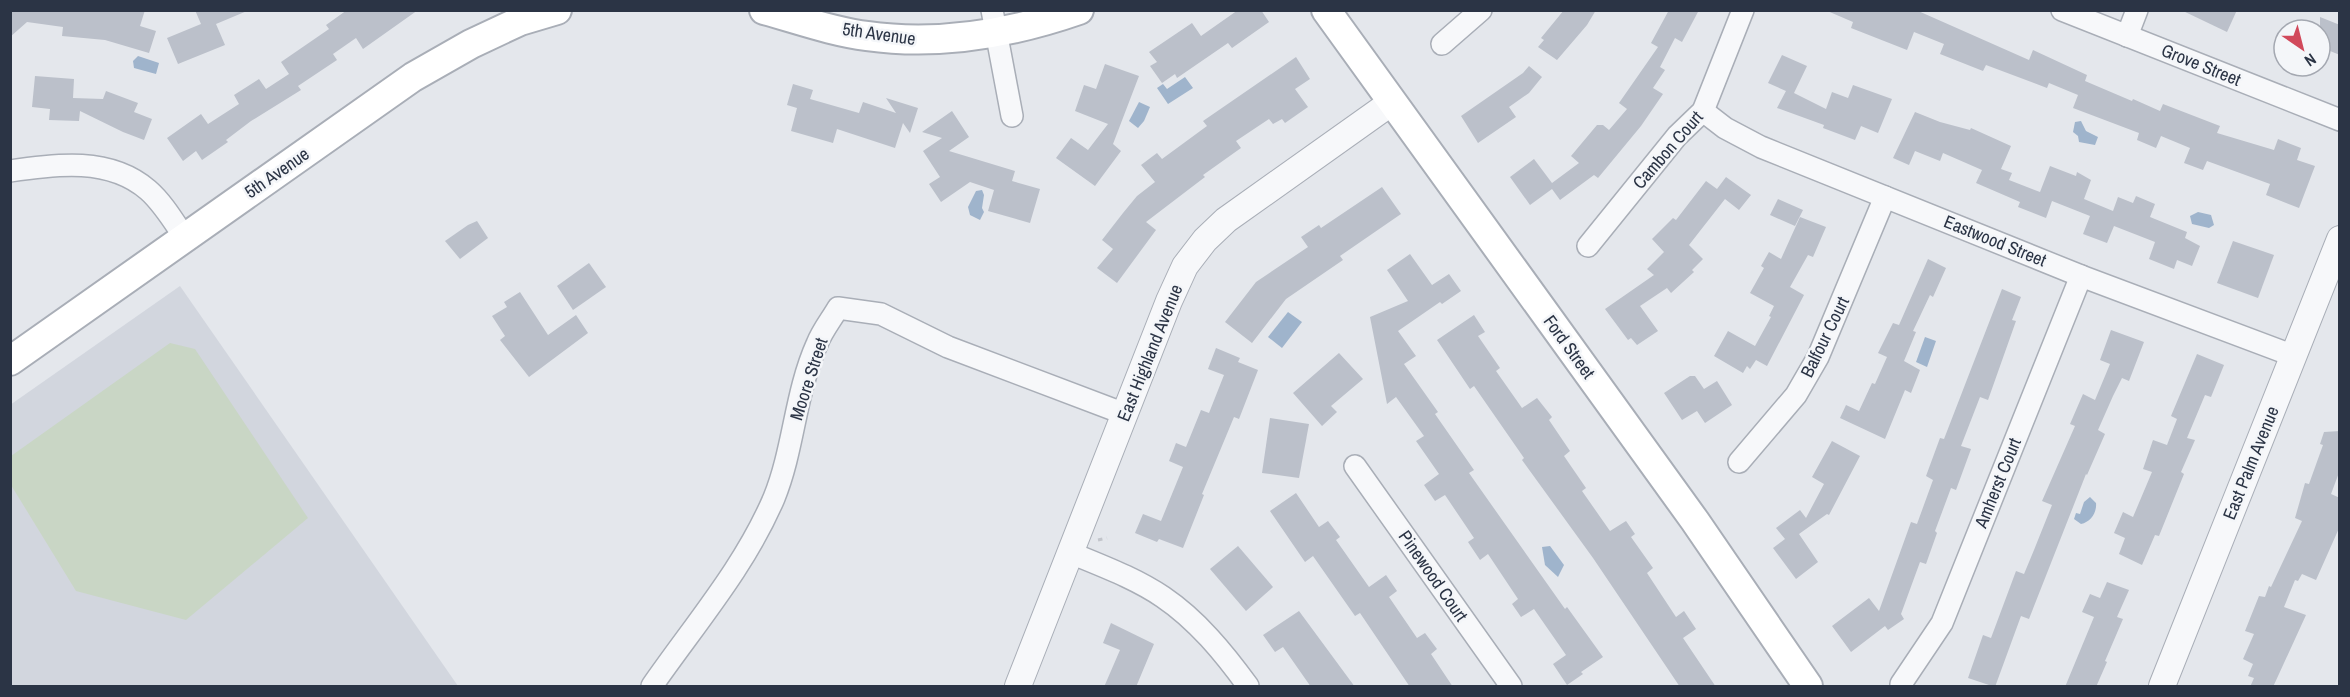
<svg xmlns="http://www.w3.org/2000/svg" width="2350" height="697" viewBox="0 0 2350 697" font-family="'Archivo Narrow',sans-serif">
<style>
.built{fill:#d2d6de}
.green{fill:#c9d6c5}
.water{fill:#9fb4cc}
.building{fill:#bbc0ca}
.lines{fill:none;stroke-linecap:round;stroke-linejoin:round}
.minor-casing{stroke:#a9aeb7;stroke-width:24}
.tertiary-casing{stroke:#a9aeb7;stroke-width:28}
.secondary-casing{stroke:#a9aeb7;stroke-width:32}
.path{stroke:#c2c5cb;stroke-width:3;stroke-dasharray:4.5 4.5;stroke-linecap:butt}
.minor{stroke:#f7f8fa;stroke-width:21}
.tertiary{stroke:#f7f8fa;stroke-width:26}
.secondary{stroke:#fff;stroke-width:28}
.labels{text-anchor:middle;stroke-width:5;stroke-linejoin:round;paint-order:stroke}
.street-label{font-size:18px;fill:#2b3445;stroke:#f4f6f9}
</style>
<rect width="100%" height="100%" fill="#e4e7ec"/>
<!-- built -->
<path class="built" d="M180,286l278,400h-447l-1,-281z"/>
<!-- green -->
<path class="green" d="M170,343l25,6 113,169 -122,102 -110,-29 -65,-106v-29z"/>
<!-- water -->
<g class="water">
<path d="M138,56l21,7 -3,11 -22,-6 -1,-7z"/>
<path d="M1185,77l8,11 -25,16 -11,-16 6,-4 4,5z"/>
<path d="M1139,102l11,5 -6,14 -6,7 -9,-7z"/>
<path d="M2081,121l5,10 12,6 -3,8 -16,-3 -1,-6 -5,-4 2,-10z"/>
<path d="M982,190l2,5 -2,13 2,4 -4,8 -10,-5 -2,-8 8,-16z"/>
<path d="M2198,212l13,3 3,10 -5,3 -17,-4 -2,-8z"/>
<path d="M1288,312l14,10 -20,26 -14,-11z"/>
<path d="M1925,337l11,4 -9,26 -11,-5z"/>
<path d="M2090,497l6,6c1,9 -5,19 -15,21l-7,-5 2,-6 4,1 4,-12z"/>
<path d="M1550,546l14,19 -6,12 -13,-12 -3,-18z"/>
</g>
<!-- building -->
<g class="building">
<path d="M10,10h135l-5,16 16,5 -7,22 -44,-13 -43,-4 1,-9 -36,-5 -17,15z"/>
<path d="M195,10l52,1 -31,13 9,21 -47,19 -11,-26 34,-14z"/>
<path d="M347,10h71l-55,39 -7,-11 -23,16 4,6 -39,26 3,4 -50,31 -25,19 2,2 -26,18 -6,-9 -13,10 -16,-23 34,-24 7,10 31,-20 -5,-9 25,-16 7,10 23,-15 -8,-12 48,-33 -3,-4z"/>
<path d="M1238,10h23l8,12 -37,26 -4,-5 -51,35 -2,-4 -13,9 -12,-17 7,-4 -8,-10 43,-29 9,13z"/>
<path d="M1564,10h32l-9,15 -30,35 -19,-13 6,-7 -3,-2z"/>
<path d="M1669,10h30l-17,32 -7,-4 -15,29 5,3 -12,18 10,6 -22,32 -43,52 -4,-3 -34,25 -8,-11 -22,16 -20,-28 24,-18 18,24 27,-20 -8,-7 26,-31h6l6,5 18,-21 -8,-6 39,-56 -7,-4z"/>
<path d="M1825,10h91l113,50 4,-10 54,25 -2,6 47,20 1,-2 27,12 3,-7 57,22 -3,7 57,17 4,-11 23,9 -4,12 18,6 -16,42 -33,-13 4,-11 -63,-23 -4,9 -19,-7 6,-15 -29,-12 -5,12 -19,-8 2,-7 -66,-25 5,-13 -29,-12 -2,5 -61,-23 -3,6 -43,-17 4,-10 -30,-12 -7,18 -56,-22 2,-6z"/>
<path d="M2181,10h56l-10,22z"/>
<path d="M2320,17l20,8v30l-20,-8z"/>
<path d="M1782,55l25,11 -13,27 32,16 6,-17 16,6 5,-13 39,14 -14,34 -17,-7 -6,14 -32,-12 1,-3 -47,-17 9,-17 -18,-8z"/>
<path d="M1296,57l14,22 -15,10 13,18 -23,16 -3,-4 -9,5 -4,-5 -33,22 5,7 -38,27 2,2 -59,45 10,8 -39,53 -20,-15 16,-19 -11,-9 21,-27 2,1 -2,-1 14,-17 18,-14 -14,-17 16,-12 5,6 45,-33 -4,-5z"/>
<path d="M1105,64l34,12 -26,68 8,7 -26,35 -39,-28 15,-20 17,12 20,-26 -33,-13 9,-26 12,4z"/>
<path d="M1529,66l13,11 -13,16 -20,14 7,10 -38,26 -17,-27 62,-43z"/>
<path d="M35,76l39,3 -1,19 30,1 3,-8 32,12 -4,9 18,7 -8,21 -21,-8 -43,-21 -1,10 -30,-1 1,-11 -18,-2z"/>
<path d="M793,84l20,6 -3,9 49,14 4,-11 33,11 -10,-15 32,10 -8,25 -7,-10 -8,25 -58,-19 -4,14 -42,-12 6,-23 -10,-3z"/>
<path d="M952,111l17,26 -20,14 66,20 -3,10 28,8 -10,34 -42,-12 6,-21 -24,-8 -29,20 -12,-18 11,-7 -17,-26 19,-13 -20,-6z"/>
<path d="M1915,112l25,10 30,8 1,-2 40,18 -10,23 11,4 -3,7 31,12 10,-26 26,10 1,-4 14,8 -7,19 29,12 5,-14 15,6 3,-7 19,8 -5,13 37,15 -2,6 15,8 -8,20 -15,-6 -3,9 -25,-10 6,-17 -41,-16 -7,17 -24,-9 7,-18 -38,-15 -6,17 -28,-11 2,-5 -44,-19 6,-13 -39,-17 -3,8 -25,-10 -6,14 -16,-7z"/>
<path d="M1726,177l25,18 -12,15 -14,-11 -36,46 14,14 -11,11 2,2 -23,21 -4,-5 -27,18 18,25 -21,14 -6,-7 -3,2 -23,-31 49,-34 -7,-6 17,-17 -12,-13 21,-21 3,2 30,-39 11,8z"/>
<path d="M1382,187l19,27 -61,42 3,4 -57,39 -34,44 -27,-21 31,-40 52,-35 -7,-10 18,-12 2,3z"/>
<path d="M1778,199l25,11 -8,16 -25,-11z"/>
<path d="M1800,217l26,10 -13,30 -5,-2 -18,32 14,8 -37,71 -11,-6 -6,9 -3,-3 -4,7 -29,-17 14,-25 27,15 16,-29 -2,-1 5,-10 -24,-13 14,-25 -3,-2 8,-14 12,7z"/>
<path d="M477,221l11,17 -28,21 -15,-18 23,-16z"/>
<path d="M2233,241l41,14 -16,43 -41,-15z"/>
<path d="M1410,254l22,31 17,-11 12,17 -19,13 -2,-2 -42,29 18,25 -12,8 34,48 -3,2 39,56 -5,3 96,136 2,-2 36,50 -22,15 2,2 -16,11 -14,-21 13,-9 -32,-46 -13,8 -9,-13 6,-5 -30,-45 -8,6 -12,-18 6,-4 -29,-43 -10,6 -11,-16 15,-11 -23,-33 8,-5 -28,-39 -9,7 -17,-87 38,-16 -21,-31z"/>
<path d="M1928,259l18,9 -13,29 -3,-2 -17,36 3,1 -12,29 16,9 -9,23 -6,-3 -20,49 -45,-21 6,-13 13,6 13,-28 3,1 12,-27 -9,-4 15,-30 6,2z"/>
<path d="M589,263l17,24 -33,23 -16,-24z"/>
<path d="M2002,289l19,8 -9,23 4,1 -28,79 -8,-3 -19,49 10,3 -15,41 -5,-2 -16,43 2,2 -11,31 -6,-2 -19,52 3,5 -16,11 -3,-4 -34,26 -19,-26 37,-28 10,13 32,-89 6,2 16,-44 -7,-4 14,-38 4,1z"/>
<path d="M520,292l28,43 28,-20 12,18 -59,44 -29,-37 5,-4 -13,-20 15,-9 -3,-5z"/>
<path d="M1474,315l11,17 -7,4 22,32 -4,3 26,37 15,-10 15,19 -3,3 21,31 -6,5 22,32 -4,3 28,40 16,-10 9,13 -4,3 22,31 -6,5 29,44 8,-6 12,18 -13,9 33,49h-36l-87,-129 -71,-98 2,-2 -50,-72 -4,3 -33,-49z"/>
<path d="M2111,330l33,12 -15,39 -7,-3 -9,18 -15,34 7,4 -18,41 -1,-1 -57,145 -8,-3 -26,71 -27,-9 15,-43 8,3 25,-67 8,3 10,-24 18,-45 -10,-4 33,-75 -5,-2 13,-30 12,6 15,-36 -10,-4z"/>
<path d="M1216,348l24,10 -2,4 20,8 -19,49 -5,-2 -32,77 2,1 -21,53 -24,-9 -2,3 -22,-9 8,-19 18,7 22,-54 -14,-6 7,-18 10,4 15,-37 8,3 15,-38 -16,-6z"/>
<path d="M1339,353l24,26 -32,27 6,6 -15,14 -29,-33z"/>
<path d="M2197,354l27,11 -13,32 -6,-2 -18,43 8,2 -14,32 3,2 -25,62 -4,-1 -13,30 -23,-11 6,-16 -11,-5 9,-21 10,5 19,-45 -9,-3 10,-29 14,5 10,-26 -6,-3z"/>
<path d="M1690,376h5l9,13 13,-8 15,24 -27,18 -8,-12 -15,9 -18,-27z"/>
<path d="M1270,418l39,6 -10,54 -37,-5z"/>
<path d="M2340,431v39l-9,24 9,4v28l-24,54 -14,-6 -4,7 -3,-1 -11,27 22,8 -33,72h-23l4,-9 -6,-2 5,-12 -10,-5 11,-25 -9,-3 14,-35 6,1 4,-11 2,1 31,-66 -7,-3 10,-35 4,1 14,-39 -3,-1 4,-12z"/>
<path d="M1832,441l28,15 -31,59 -2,-1 -28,20 19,28 -22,17 -23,-31 12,-9 -9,-11 24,-18 6,8 18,-34 -12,-7z"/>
<path d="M1296,493l23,34 9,-6 12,16 -4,3 33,47 17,-12 11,16 -8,6 28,41 8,-5 12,16 -6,5 22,33h-43l-50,-74 -5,3 -42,-60 -8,6 -35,-51z"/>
<path d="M1238,546l35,41 -27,24 -36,-42z"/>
<path d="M2107,582l22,8 -12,27 6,2 -18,42 2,1 -11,25h-31l29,-70 -12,-5 8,-18 10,4z"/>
<path d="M1299,611l56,76h-44l-28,-40 -8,5 -12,-17z"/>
<path d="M1111,623l43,21 -18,43h-32l16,-37 -17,-7z"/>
</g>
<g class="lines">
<defs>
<g id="minor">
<path d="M992,10l20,106"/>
<path d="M2062,10l278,110"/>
<path d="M2127,36l10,-26"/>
<path d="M1442,44l39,-34"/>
<path d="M1703,111l22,17 36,19 320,129 213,80"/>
<path d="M10,171c46,-7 100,-14 138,19 15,13 26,32 37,48"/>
<path d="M1588,246l89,-110 26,-25 40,-101"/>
<path d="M1739,462l57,-67 22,-38 67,-160"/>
<path d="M1355,466l156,220"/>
<path d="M1071,553c31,13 64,25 92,44 34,23 61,56 85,89"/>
<path d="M1901,684l41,-61 139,-347"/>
<path d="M652,686c43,-62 92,-118 122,-188 20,-49 21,-105 43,-154 5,-13 14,-24 21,-36l43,6 67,33 177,67"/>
</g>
<g id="tertiary">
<path d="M1018,686l151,-385 16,-35 20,-26 21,-20 166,-118"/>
<path d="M2162,686l178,-447"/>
</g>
<g id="secondary">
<path d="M764,10c33,9 69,22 103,26 72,10 143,-2 212,-26"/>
<path d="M1326,10l369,511 113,165"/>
<path d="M10,361l403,-284 58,-33 49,-23 37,-11"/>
</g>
</defs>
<!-- minor casing -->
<use href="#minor" class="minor-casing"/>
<!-- tertiary casing -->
<use href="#tertiary" class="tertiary-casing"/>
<!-- secondary casing -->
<use href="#secondary" class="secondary-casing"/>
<!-- path -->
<path class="path" d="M1098,540l9,-2"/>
<!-- minor -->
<use href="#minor" class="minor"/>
<!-- tertiary -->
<use href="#tertiary" class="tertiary"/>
<!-- secondary -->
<use href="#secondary" class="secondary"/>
</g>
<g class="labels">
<!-- street labels -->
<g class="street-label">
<text transform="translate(879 34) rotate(8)" y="6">5th Avenue</text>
<text transform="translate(2201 65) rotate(22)" y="6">Grove Street</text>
<text transform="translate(1668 150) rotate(-49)" y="6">Cambon Court</text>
<text transform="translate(277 173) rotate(-35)" y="6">5th Avenue</text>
<text transform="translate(1995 241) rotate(22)" y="6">Eastwood Street</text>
<text transform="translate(1825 337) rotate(-64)" y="6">Balfour Court</text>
<text transform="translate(1569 347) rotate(54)" y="6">Ford Street</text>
<text transform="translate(1150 353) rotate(-68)" y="6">East Highland Avenue</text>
<text transform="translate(809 379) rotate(-72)" y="6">Moore Street</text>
<text transform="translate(2251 463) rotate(-68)" y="6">East Palm Avenue</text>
<text transform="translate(1998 483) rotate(-68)" y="6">Amherst Court</text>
<text transform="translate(1433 576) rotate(55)" y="6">Pinewood Court</text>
</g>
</g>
<!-- border -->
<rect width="2350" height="697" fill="none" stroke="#2b3445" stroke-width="24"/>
<!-- north arrow -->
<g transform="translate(2302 48) rotate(145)"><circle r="28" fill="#f4f6f9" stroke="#a4a8b1" stroke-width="1.5"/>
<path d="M0-4.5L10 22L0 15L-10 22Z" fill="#d1495b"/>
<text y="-9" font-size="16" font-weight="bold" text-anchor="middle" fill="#2b3445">N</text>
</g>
</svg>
